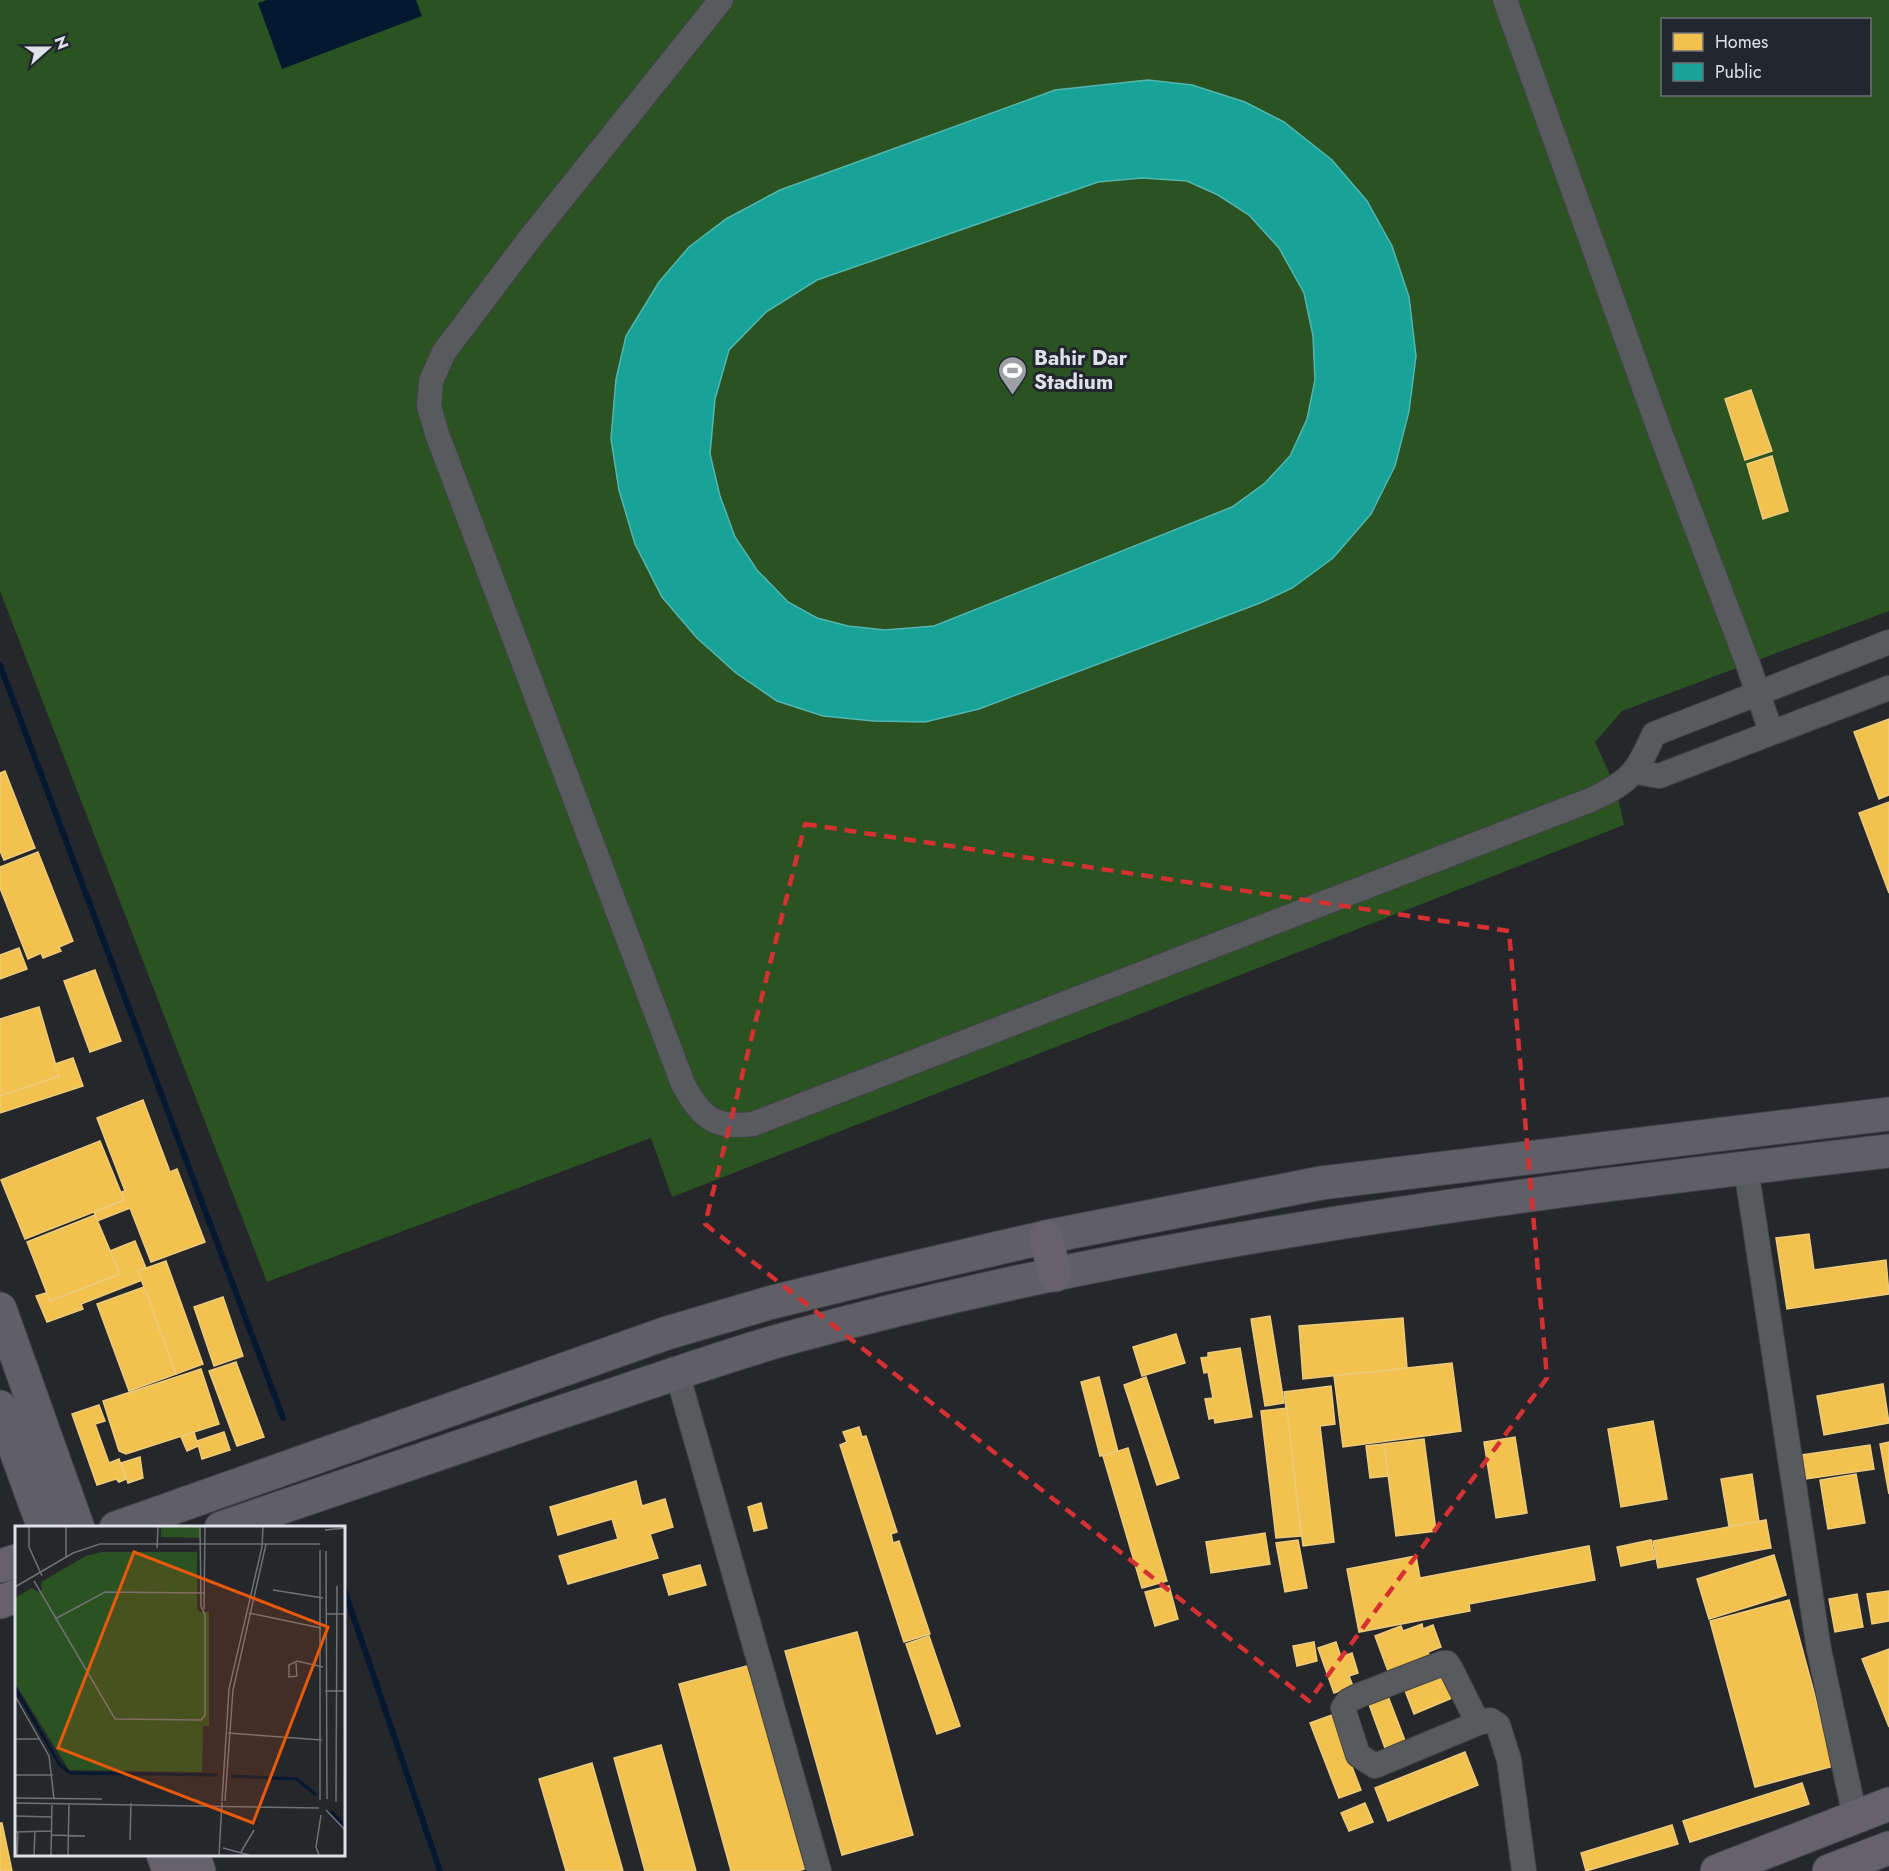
<svg xmlns="http://www.w3.org/2000/svg" width="1889" height="1871" viewBox="0 0 1889 1871" font-family="Jost,sans-serif">
<style>
.green{fill:#2b5221;fill-rule:evenodd}
.water{fill:#041830}
.homes{fill:#f2c14e;stroke:#eccb7c;stroke-width:1.5}
.public{fill:#17a398;stroke:#53b6b0;stroke-width:1.5;fill-rule:evenodd}
.lines{fill:none;stroke-linecap:round;stroke-linejoin:round}
.stream{stroke:#041830;stroke-width:6}
.street-casing{stroke:#404346;stroke-width:26}
.secondary-casing{stroke:#404346;stroke-width:35}
.primary-casing{stroke:#404346;stroke-width:35}
.street{stroke:#585a5d;stroke-width:24}
.secondary{stroke:#605e66;stroke-width:33}
.primary{stroke:#66626c;stroke-width:33}
.marked{fill:none;stroke:#d63132;stroke-width:4.5;stroke-dasharray:12 8;stroke-linejoin:round}
.labels{text-anchor:middle;stroke-width:6;stroke-linejoin:round;paint-order:stroke}
.poi-label{font-size:21px;font-weight:bold;fill:#dee1e7;stroke:#22262e;text-anchor:start}
.inset-river{fill:none;stroke:#041830;stroke-width:3}
.inset-road{fill:none;stroke:#6f7176;stroke-width:1.5}
.view{fill:#e8590c;fill-opacity:0.15;stroke:#e8590c;stroke-width:3}
.inset-edge{fill:none;stroke:#dee1e7;stroke-width:3}
</style>
<rect width="100%" height="100%" fill="#25272b"/>
<!-- green -->
<path class="green" d="M0,0h1889v611l-267,100 -27,31 21,46 8,37 -952,372 -21,-59 -384,144 -267,-691zM1662,20h208v74h-208z"/>
<!-- water -->
<path class="water" d="M267,0h149l6,16 -140,53 -24,-66z"/>
<!-- homes -->
<g class="homes">
<path d="M1751,390l21,61 -27,9 -20,-61z"/>
<path d="M1772,456l16,55 -25,8 -16,-55z"/>
<path d="M1889,719v76l-10,4 -25,-67z"/>
<path d="M5,771l30,77 -31,12 -4,-9v-78z"/>
<path d="M1889,802v91l-30,-80z"/>
<path d="M38,852l35,89 -14,6 2,4 -18,7 -2,-5 -13,6 -28,-71v-21z"/>
<path d="M19,948l8,21 -27,10v-24z"/>
<path d="M95,970l26,71 -31,11 -26,-71z"/>
<path d="M39,1007l20,69 -59,20v-77z"/>
<path d="M73,1058l10,28 -83,27v-17l59,-20 -4,-12z"/>
<path d="M143,1100l27,72 7,-3 28,73 -54,20 -21,-54 -33,13 -3,-9 30,-12 -3,-8 4,-1 -28,-73z"/>
<path d="M100,1141l24,59 -99,39 -24,-59z"/>
<path d="M95,1215l25,59 -70,27 -23,-59z"/>
<path d="M1809,1234l5,36 72,-10 3,34 -102,15 -11,-71z"/>
<path d="M135,1241l11,27 -8,3 4,9 -61,24 2,5 -36,13 -11,-26 10,-3 4,8 70,-27 -10,-23z"/>
<path d="M166,1261l37,103 -27,10 -38,-103z"/>
<path d="M144,1287l32,87 -47,17 -32,-87z"/>
<path d="M223,1297l20,59 -29,10 -20,-59z"/>
<path d="M1270,1316l14,87 -19,3 -14,-87z"/>
<path d="M1403,1318l4,50 -104,11 -4,-53z"/>
<path d="M1176,1334l9,29 -43,13 -9,-29z"/>
<path d="M1240,1348l12,69 -37,6 -1,-5 -5,1 -4,-20 8,-1 -5,-26 -4,1 -3,-15 7,-1v-4z"/>
<path d="M236,1362l28,75 -27,9 -28,-75z"/>
<path d="M1452,1363l9,68 -118,16 -9,-71z"/>
<path d="M201,1369l18,55 -93,30 -7,-3 -16,-50z"/>
<path d="M1099,1377l19,75 -18,4 -19,-74z"/>
<path d="M1146,1377l33,101 -22,7 -33,-100z"/>
<path d="M1883,1384l6,39 -65,12 -7,-39z"/>
<path d="M1331,1386l4,38 -15,2 14,116 -31,4 -19,-154z"/>
<path d="M99,1405l6,16 -10,3 14,39 10,-4 7,20 -7,3 -3,-3 -19,6 -25,-71z"/>
<path d="M1287,1408l14,128 -25,2 -15,-127z"/>
<path d="M1653,1421l14,78 -46,8 -13,-78z"/>
<path d="M859,1427l3,10 4,-1 31,96 -6,2 2,9 6,-2 31,93 -26,8 -64,-197 7,-3 -4,-10z"/>
<path d="M194,1432l4,14 -11,5 -6,-14z"/>
<path d="M224,1432l6,18 -28,9 -5,-18z"/>
<path d="M1515,1437l12,76 -31,5 -12,-76z"/>
<path d="M1424,1439l12,92 -40,5 -12,-92z"/>
<path d="M1889,1442v52l-9,-50z"/>
<path d="M1384,1444l4,32 -18,2 -4,-32z"/>
<path d="M1870,1445l4,24 -68,10 -4,-24z"/>
<path d="M1128,1448l39,133 -25,7 -39,-132z"/>
<path d="M140,1457l3,21 -15,5 -7,-20z"/>
<path d="M1752,1474l7,48 -30,4 -8,-47z"/>
<path d="M1856,1474l9,49 -37,6 -8,-49z"/>
<path d="M636,1481l6,25 23,-7 8,28 -23,7 8,24 -90,26 -9,-28 59,-17 -6,-20 -54,16 -8,-28z"/>
<path d="M761,1503l6,25 -13,3 -6,-24z"/>
<path d="M1766,1520l5,28 -113,20 -5,-27z"/>
<path d="M1265,1533l5,31 -59,9 -5,-31z"/>
<path d="M1298,1540l9,48 -22,4 -9,-49z"/>
<path d="M1651,1540l4,19 -34,7 -4,-19z"/>
<path d="M1589,1546l6,34 -126,24 1,7 -111,21 -12,-63 69,-13 4,22z"/>
<path d="M1774,1555l12,40 -77,24 -12,-40z"/>
<path d="M700,1565l6,20 -37,10 -6,-20z"/>
<path d="M1169,1586l9,33 -23,7 -10,-34z"/>
<path d="M1889,1591v30l-17,3 -5,-30z"/>
<path d="M1857,1594l6,33 -28,5 -6,-33z"/>
<path d="M1789,1600l45,166 -79,21 -45,-166z"/>
<path d="M1422,1624l1,5 10,-4 8,22 -13,5 5,13 -26,9 -4,-9 -15,6 -13,-35 26,-10 2,5z"/>
<path d="M857,1632l56,203 -71,20 -57,-204z"/>
<path d="M929,1636l31,90 -23,8 -31,-90z"/>
<path d="M1314,1642l3,19 -20,5 -4,-20z"/>
<path d="M1336,1642l5,15 11,-4 6,20 -9,3 4,10 -19,7 -16,-45z"/>
<path d="M1889,1649v78l-27,-68z"/>
<path d="M751,1665l56,203 -9,3h-67l-52,-187z"/>
<path d="M1442,1673l10,25 -38,16 -10,-26z"/>
<path d="M1386,1691l23,60 -20,8 -22,-60z"/>
<path d="M1332,1715l29,75 -22,8 -29,-75z"/>
<path d="M661,1745l35,126h-51l-31,-113z"/>
<path d="M1465,1752l13,33 -90,36 -13,-33z"/>
<path d="M592,1763l31,108h-57l-27,-92z"/>
<path d="M1802,1783l7,21 -119,38 -7,-21z"/>
<path d="M1365,1803l8,19 -24,9 -8,-18z"/>
<path d="M0,1823h2l10,48h-12z"/>
<path d="M1672,1825l6,19 -92,27 -5,-18z"/>
</g>
<!-- public -->
<path class="public" d="M1148,80l44,5 53,17 39,20 48,38 35,41 25,45 17,51 7,59 -7,55 -14,55 -24,48 -38,44 -41,30 -32,15 -281,106 -54,13 -51,-1 -51,-5 -46,-15 -41,-28 -39,-35 -35,-41 -27,-53 -16,-54 -8,-51 5,-60 10,-43 33,-54 30,-35 37,-28 54,-29 275,-100zM1142,178l45,3 31,14 31,20 30,33 25,45 9,43 2,44 -8,39 -17,37 -25,27 -33,24 -298,119 -49,4 -37,-4 -31,-8 -29,-16 -31,-32 -22,-33 -15,-41 -10,-42 5,-55 14,-49 37,-38 51,-32 281,-98z"/>
<g class="lines">
<!-- stream -->
<g class="stream">
<path d="M0,665l283,753"/>
<path d="M344,1589l96,282"/>
</g>
<defs>
<g id="street">
<path d="M721,0l-190,237 -87,115 -13,29 -2,25 8,28 246,650c18,34 32,45 70,40l840,-325c39,-19 43,-26 61,-65l235,-92"/>
<path d="M1505,0l155,432 88,232 23,68"/>
<path d="M1636,772l23,4 230,-88"/>
<path d="M1746,1168l73,482 36,167"/>
<path d="M677,1373l142,498"/>
<path d="M1478,1723l-27,-54 -4,-6h-4l-83,32 -12,6 -5,7 15,47 17,11 103,-43 12,-3 8,5 11,35 15,111"/>
</g>
<g id="secondary">
<path d="M0,1309l78,219"/>
<path d="M0,1407l44,121"/>
<path d="M116,1528l551,-195 102,-30 105,-26 172,-40 275,-54 568,-69"/>
<path d="M221,1528c115,-39 229,-78 343,-117 74,-24 147,-51 221,-72 361,-100 733,-145 1104,-188"/>
</g>
<g id="primary">
<path d="M1046,1237l9,38"/>
<path d="M0,1566l16,-5"/>
<path d="M0,1602l16,-6"/>
<path d="M163,1854l6,17"/>
<path d="M193,1854l6,17"/>
<path d="M1717,1871l172,-67"/>
<path d="M1829,1871l60,-23"/>
</g>
</defs>
<!-- street casing -->
<use href="#street" class="street-casing"/>
<!-- secondary casing -->
<use href="#secondary" class="secondary-casing"/>
<!-- primary casing -->
<use href="#primary" class="primary-casing"/>
<!-- street -->
<use href="#street" class="street"/>
<!-- secondary -->
<use href="#secondary" class="secondary"/>
<!-- primary -->
<use href="#primary" class="primary"/>
</g>
<!-- marked area -->
<path class="marked" d="M805,824l704,107 38,447 -238,323 -604,-477z"/>
<!-- icons -->
<defs>
<symbol id="stadium-pin" viewBox="-11 -11 22 30"><path d="M0 17L-7.5 6A9.5 9.5 0 1 1 7.5 6Z" fill="#9da0a5" stroke="#22262e"/><path d="M0-5a6.5 5 0 1 0 0 10a6.5 5 0 1 0 0-10ZM-3.5-1.8h7v3.6h-7Z" fill="#fff"/></symbol>
</defs>
<g fill-rule="evenodd">
<use href="#stadium-pin" x="996" y="354" width="33" height="45"/>
</g>
<g class="labels">
<!-- poi labels -->
<g class="poi-label">
<text x="1034" y="365">Bahir Dar<tspan x="1034" dy="24">Stadium</tspan></text>
</g>
</g>
<!-- overview -->
<g transform="translate(15 1526)">
<rect width="330" height="330" fill="#25272b"/>
<path d="M146,1h39v11l-39,-1zM86,26h96v56l2,4h10v114h-6l-1,46 -133,-2 -54,-87v-85l17,-10 6,4 4,-2 -1,-8 45,-26z" fill="#2b5221"/>
<path class="inset-river" d="M0,162l45,77 10,8 147,2M216,250l66,3 19,16M316,285l14,15"/>
<path class="inset-road" d="M14,1v20l13,29M310,4l20,-2M142,22l1,-21M311,25l1,248M51,31v-30M19,55l81,138 86,1 4,-5v-100l-4,-9 -1,-79M0,61l58,-34 27,-9h220M258,64l50,8M189,83l1,-82M234,87l72,15M311,88h19M40,93l50,-27 100,1M281,137l1,13 -8,1v-12l8,-4 26,6M310,165h20M0,170l34,60 5,43M213,207l94,7M0,213h24M0,249h38M0,272l87,1M305,274v-250M207,275l7,-112 33,-142 1,-20M210,275l8,-111 33,-146M321,276l1,-216M0,277l304,5M311,284l19,20M0,290l37,1M0,306l36,-1M36,309l34,1M115,314l1,-37M208,322l26,7M226,326l13,-22M2,329l1,-23M19,329l1,-24M36,329l1,-52M53,329l1,-52M204,329l3,-53M304,329l-3,-8 5,-32"/>
<path class="view" d="M119,26l194,75 -75,196 -195,-75z"/>
<rect width="330" height="330" class="inset-edge"/>
</g>
<!-- legend -->
<rect x="1661" y="18" width="210" height="78" fill="#22262e" stroke="#6d7178" stroke-width="1.5"/>
<rect x="1673" y="33" width="30" height="18" fill="#f2c14e" stroke="#6d7178" stroke-width="1.5"/>
<text x="1715" y="48" font-size="18" fill="#dee1e7">Homes</text>
<rect x="1673" y="63" width="30" height="18" fill="#17a398" stroke="#6d7178" stroke-width="1.5"/>
<text x="1715" y="78" font-size="18" fill="#dee1e7">Public</text>
<!-- north arrow -->
<g transform="translate(48 48) rotate(69)" stroke="#22262e" stroke-width="4.5" paint-order="stroke">
<path d="M0-4.5L10 22L0 15L-10 22Z" fill="#dee1e7"/>
<text y="-9" font-size="16" font-weight="bold" text-anchor="middle" fill="#dee1e7">N</text>
</g>
</svg>
